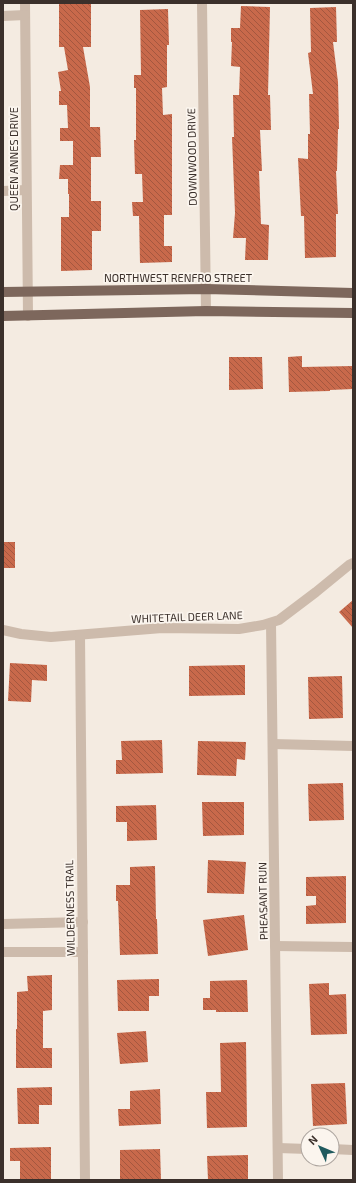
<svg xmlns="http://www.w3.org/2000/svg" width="356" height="1183" viewBox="0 0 356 1183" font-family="'Exo 2',sans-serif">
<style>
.building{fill:url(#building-back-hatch)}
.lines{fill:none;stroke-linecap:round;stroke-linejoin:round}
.minor{stroke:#cdbbac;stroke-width:10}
.major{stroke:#7d675c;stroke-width:10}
.labels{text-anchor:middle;stroke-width:3.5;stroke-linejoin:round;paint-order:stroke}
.street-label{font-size:11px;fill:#3b302b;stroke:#fbf5ee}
</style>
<defs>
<pattern id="building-back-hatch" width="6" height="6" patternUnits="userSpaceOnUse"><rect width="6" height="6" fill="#c8694b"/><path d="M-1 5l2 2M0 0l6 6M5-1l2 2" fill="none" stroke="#a4573f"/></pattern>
</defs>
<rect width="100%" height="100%" fill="#f4ebe1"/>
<!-- building -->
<g class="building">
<path d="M59,3h32v44h-8l7,40v40h10l1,30h-10v44h10v30h-9v39l-31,1v-54h8v-23h-1v-15h-9l1,-14h13v-24h-13v-13h8l-1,-23h-8v-14h2l-3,-19 10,-2 -4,-23h-5z"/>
<path d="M241,6l29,1 -2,88h2l1,35h-11l2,41h-3l2,53 8,1 -1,35h-23l1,-22h-13l2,-25 -3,-76h2l-1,-42h6l1,-28 -9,-1 1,-24h-1v-14h9z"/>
<path d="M336,7l1,35h-4l5,40 1,47h-1l-1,42h-1l2,43h-2v43l-31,1 -1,-42h-3l-3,-58 10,1v-25h2l-1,-40h4l-5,-41 3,-1 -1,-44z"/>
<path d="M168,9l1,36h-2v42l-5,1 1,27 9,-1v101h-8v31h8v16l-32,1 -1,-47h-6l-1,-14h11l-1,-28h-7l-1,-34h2v-52h-2v-13h7l-1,-65z"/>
<path d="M302,356v11l51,-1v23l-23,1v1l-41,1 -1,-35z"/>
<path d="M229,357h33l1,32 -34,1z"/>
<rect x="3" y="542" width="12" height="26"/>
<path d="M353,600v28l-14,-16z"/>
<path d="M10,663l37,2v16l-15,-1 -1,22 -23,-1z"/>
<path d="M245,665v30l-56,1v-30z"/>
<path d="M342,676l1,42 -34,1 -1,-42z"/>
<path d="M162,740l1,33 -47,1v-14h6l-1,-19z"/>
<path d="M198,741l48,1 -1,18 -8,-1 -1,17 -39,-1z"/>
<path d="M343,783l1,37 -35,1 -1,-37z"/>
<path d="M202,802h42v33l-41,1z"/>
<path d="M156,805l1,35 -30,1v-19h-11v-16z"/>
<path d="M208,860l38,2 -2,32 -37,-1z"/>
<path d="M155,866l1,53h1l1,35 -38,1 -2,-54h-2v-16h14v-18z"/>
<path d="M346,876v47l-40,1v-18l10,-1v-9h-10v-19z"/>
<path d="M244,915l4,35 -40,6 -5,-36z"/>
<path d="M52,975v35l-9,1v37h9v20h-36v-39h1v-37l11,-1 -1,-15z"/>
<path d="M159,979v17h-10v15h-31l-1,-31z"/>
<path d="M247,980l1,32h-32v-2h-13v-12h7v-17z"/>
<path d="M329,983v12l17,-1 1,40 -36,1 -2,-51z"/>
<path d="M146,1031l2,31 -28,2 -3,-31z"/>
<path d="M246,1042l1,85 -40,1 -1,-36h15l-1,-49z"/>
<path d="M345,1083l2,41 -34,2 -2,-42z"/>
<path d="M52,1087v18h-13v19h-21l-1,-36z"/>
<path d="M160,1089l1,35 -42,2 -1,-17h12v-18z"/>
<path d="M51,1147v32l-31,1v-19h-10v-13z"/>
<path d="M160,1149l1,31h-41v-30z"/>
<path d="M248,1155v25h-40l-1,-24z"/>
</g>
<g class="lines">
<!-- minor -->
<g class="minor">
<path d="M25,3l3,313"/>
<path d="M202,3l4,308"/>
<path d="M3,16l22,-1"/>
<path d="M3,191l23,-1"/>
<path d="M271,623l7,557"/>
<path d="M3,630l18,4 30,3 111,-9 77,1 24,-4 16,-5 37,-28 33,-27 4,-2"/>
<path d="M80,635l5,545"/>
<path d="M273,744l80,2"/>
<path d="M3,924l80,-2"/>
<path d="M275,946l78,1"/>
<path d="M3,952h80"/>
<path d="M278,1148l30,1"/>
<path d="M332,1149l21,1"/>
</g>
<!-- major -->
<g class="major">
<path d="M3,292l203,-3 147,4"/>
<path d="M3,316l203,-5 147,2"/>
</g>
</g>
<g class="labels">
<!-- street labels -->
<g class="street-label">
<text transform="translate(192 157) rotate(-91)" y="4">DOWNWOOD DRIVE</text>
<text transform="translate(14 159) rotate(-90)" y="4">QUEEN ANNES DRIVE</text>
<text x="178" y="282">NORTHWEST RENFRO STREET</text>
<text transform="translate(187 617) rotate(-2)" y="4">WHITETAIL DEER LANE</text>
<text transform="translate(263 901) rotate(-91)" y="4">PHEASANT RUN</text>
<text transform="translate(70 908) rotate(-91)" y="4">WILDERNESS TRAIL</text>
</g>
</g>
<!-- border -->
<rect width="356" height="1183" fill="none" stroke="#3b302b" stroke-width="8"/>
<!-- north arrow -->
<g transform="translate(320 1147) rotate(314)"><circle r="19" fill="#fbf5ee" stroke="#aea6a0"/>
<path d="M0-3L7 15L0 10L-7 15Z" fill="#1f5a5e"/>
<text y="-6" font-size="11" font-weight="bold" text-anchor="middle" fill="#3b302b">N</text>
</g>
</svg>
